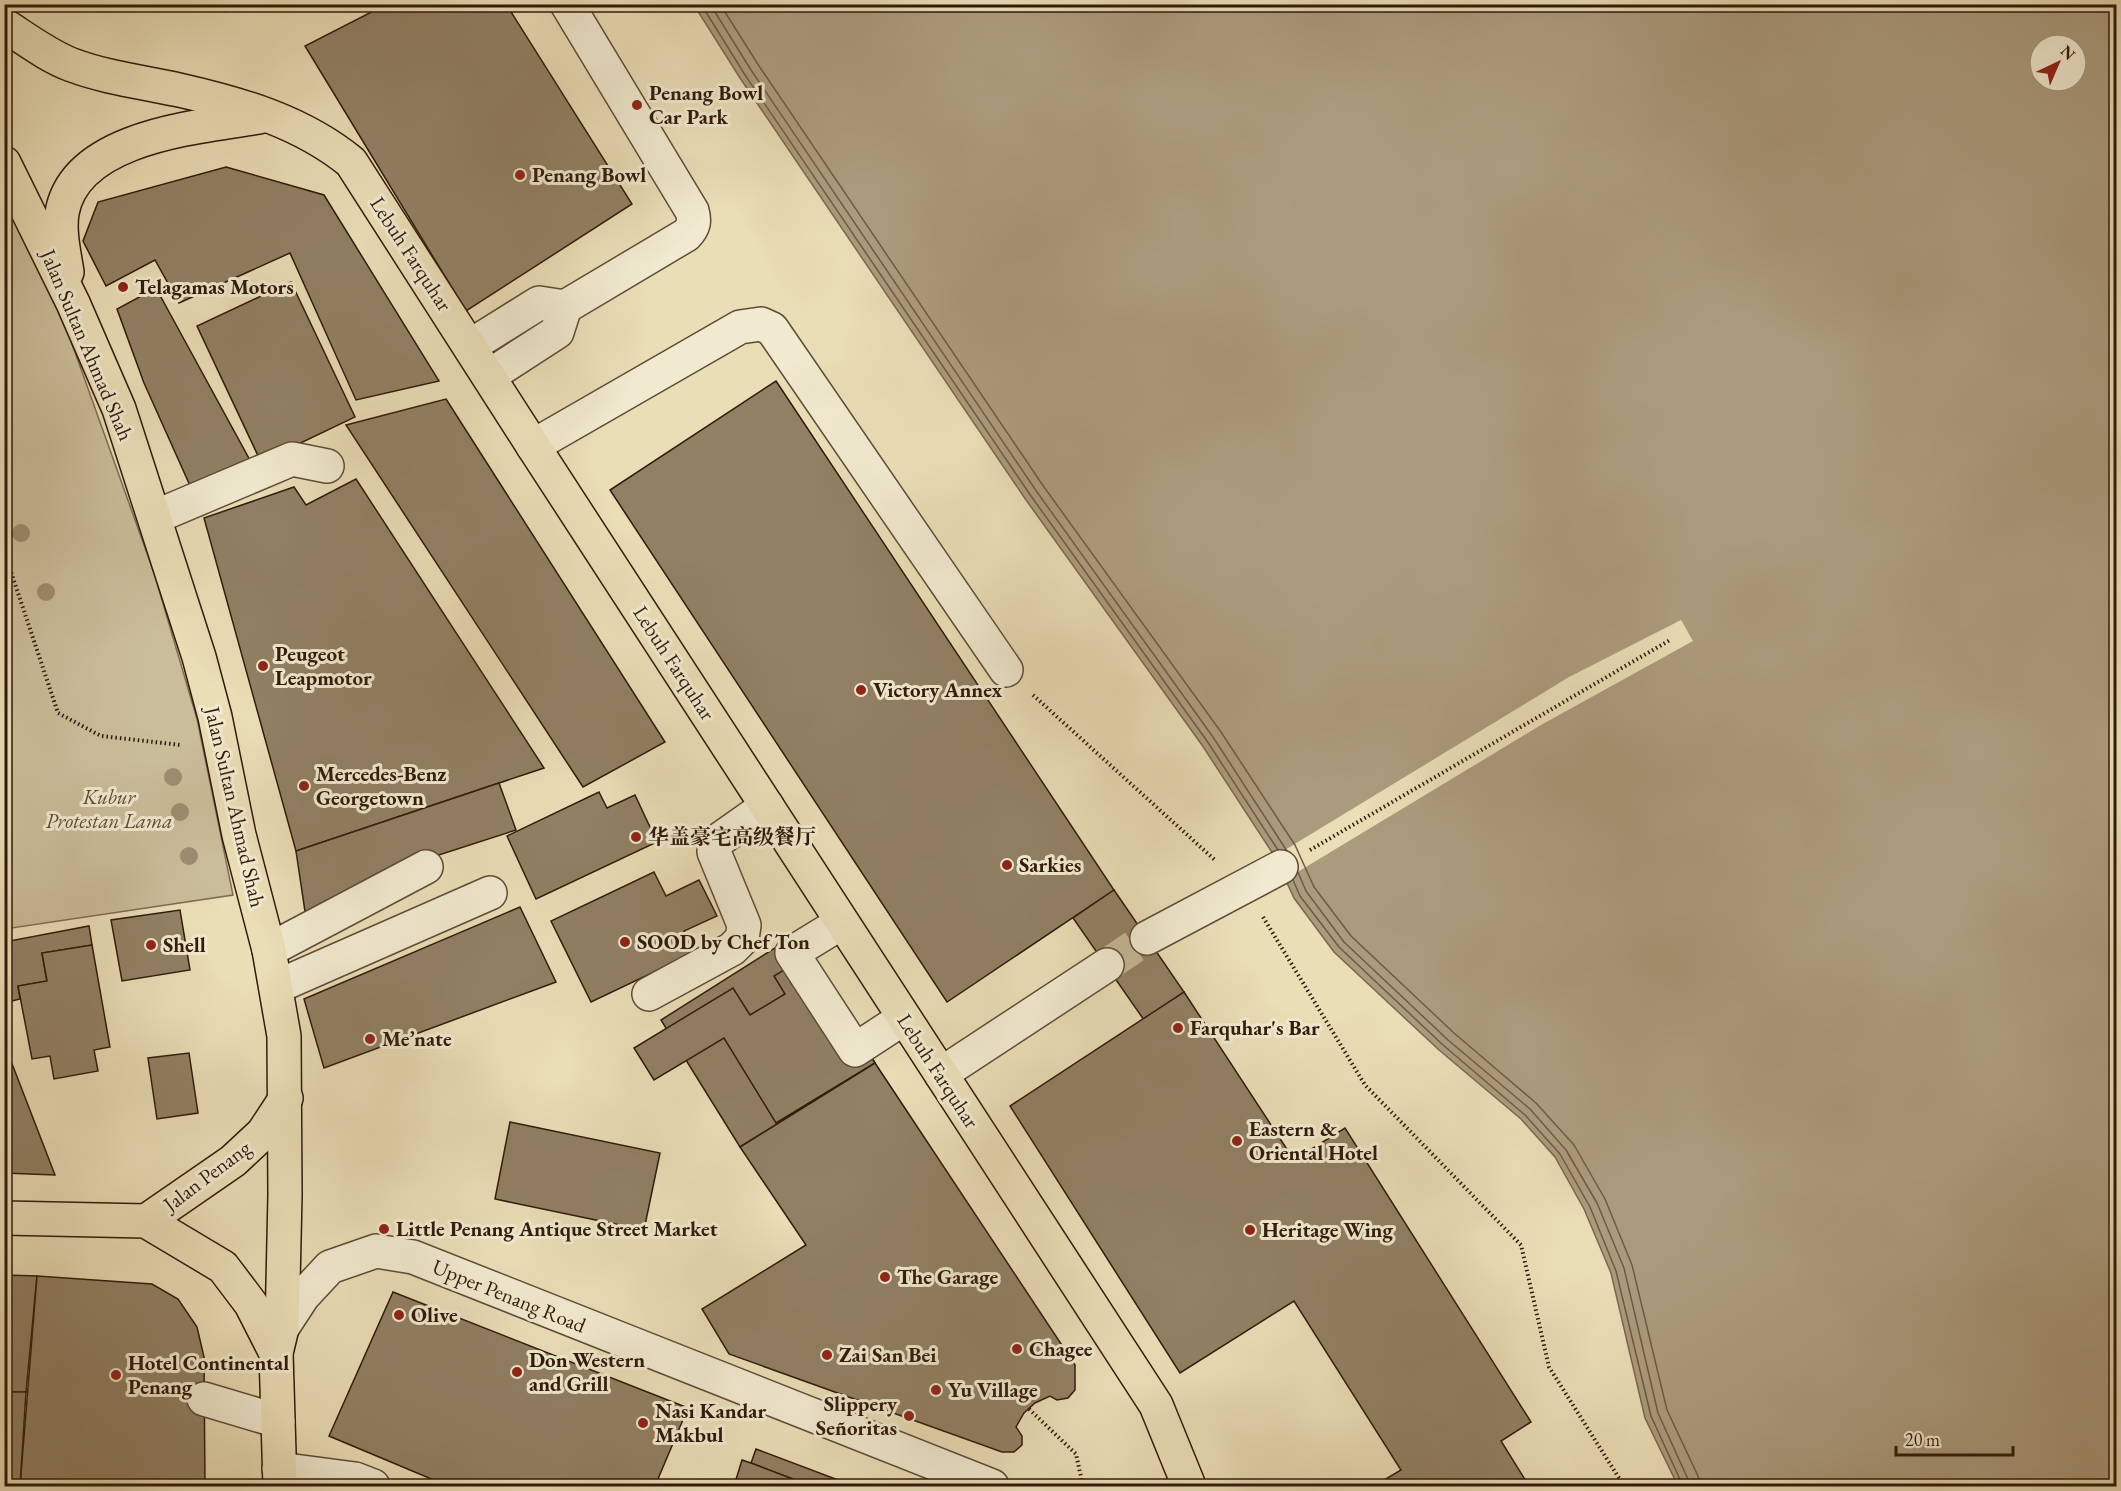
<svg xmlns="http://www.w3.org/2000/svg" width="2121" height="1491" viewBox="0 0 2121 1491" font-family="'EB Garamond','Noto Serif SC',serif">
<style>
.green{fill:#cabd9a;stroke:#7d6c52;stroke-width:1.5}
.water{fill:#ab9b7d;stroke:#7a674f;stroke-width:1.5;fill-rule:evenodd}
.pier{fill:#eadeb7}
.lines{fill:none;stroke-linecap:round;stroke-linejoin:round}
.shore{stroke:#6e5a44;stroke-width:1.5}
.building{fill:#918064;stroke:#301a0b;stroke-width:1.5}
.minor-tunnel{stroke:#c5b795;stroke-width:33;stroke-dasharray:33 16;stroke-linecap:butt}
.minor-casing{stroke:#5e4b36;stroke-width:36}
.major-casing{stroke:#301a0b;stroke-width:36}
.path{stroke:#301a0b;stroke-width:4;stroke-dasharray:1.5 3;stroke-linecap:butt}
.minor{stroke:#f1ead0;stroke-width:33}
.major{stroke:#eadeb7;stroke-width:33}
.tree{fill:#9d8d70}
.poi-dot{fill:#8f2418;stroke:#f1ead0;stroke-width:2}
.labels{text-anchor:middle;stroke-width:6;stroke-linejoin:round;paint-order:stroke}
.poi-label{font-size:21px;font-weight:bold;fill:#301a0b;stroke:#f1ead0;text-anchor:start}
.street-label{font-size:21px;fill:#301a0b;stroke:#f1ead0}
.park-label{font-size:21px;font-style:italic;fill:#5e4b36;stroke:#f1ead0}
</style>
<rect width="100%" height="100%" fill="#eadeb7"/>
<filter id="stains"><feTurbulence type="fractalNoise" baseFrequency=".00333" numOctaves="4"/><feColorMatrix values="0 0 0 0 .2 0 0 0 0 .09 0 0 0 0 .02 0 0 0 .5 -.17"/></filter>
<radialGradient id="worn" r=".72"><stop offset=".6" stop-color="#630" stop-opacity="0"/><stop offset="1" stop-color="#630" stop-opacity=".3"/></radialGradient>
<!-- green -->
<path class="green" d="M4,174l38,86 112,313 43,146 36,176 -228,34z"/>
<!-- water -->
<path class="water" d="M694,5h1422v1481h-438l-33,-68 -34,-145 -27,-64 -29,-52 -34,-38 -82,-69 -105,-98 -40,-54 -19,-41 -73,-112 -176,-245 -286,-422zM2040,45h36v36h-36z"/>
<!-- pier -->
<path class="pier" d="M1681,620l12,21 -152,84 -255,154 -11,-23 294,-179z"/>
<g class="lines">
<!-- shore -->
<g class="shore">
<path d="M701,4l44,71 286,421 176,245 71,109"/>
<path d="M710,4l41,66 286,422 176,245 74,114"/>
<path d="M720,4l39,62 285,421 177,245 74,113 19,42 37,49 103,97 82,70 38,42 31,54 27,66 35,145 31,66 2,10"/>
<path d="M1298,872l8,19 38,51 104,98 82,69 36,41 31,53 27,65 34,145 33,73"/>
<path d="M1293,880l7,16 39,51 104,98 82,70 35,39 30,53 26,64 35,145 32,70"/>
</g>
</g>
<!-- building -->
<g class="building">
<path d="M221,4h17l-12,8z"/>
<path d="M387,4h119l126,200 -166,107 -161,-265z"/>
<path d="M226,167l98,28 115,186 -83,19 -66,-147 -111,50 -24,-43 -49,26 -23,-45 15,-39z"/>
<path d="M291,282l64,135 -94,45 -64,-136z"/>
<path d="M156,288l96,176 -60,26 -48,-107 -27,-74z"/>
<path d="M776,381l338,509 -167,112 -337,-512z"/>
<path d="M446,399l219,343 -82,45 -237,-362z"/>
<path d="M356,479l188,289 -248,83 -92,-333 90,-31 12,18z"/>
<path d="M499,783l17,47 -130,42 -80,46 -10,-67z"/>
<path d="M599,792l8,16 28,-13 22,47 -121,57 -29,-63z"/>
<path d="M654,872l12,24 33,-16 18,36 -33,15 10,22 -103,49 -40,-81z"/>
<path d="M1114,890l70,102 -40,28 -71,-102z"/>
<path d="M520,907l36,75 -232,86 -20,-69z"/>
<path d="M180,910l10,60 -68,11 -11,-61z"/>
<path d="M89,926l3,19 -50,8 5,28 -29,5 2,13 -16,4v-61z"/>
<path d="M797,934l78,129 -135,84 -79,-127z"/>
<path d="M92,945l18,102 -16,3 4,21 -44,8 -4,-23 -18,3 -14,-73 29,-5 -5,-28z"/>
<path d="M809,955l66,108 -99,60 -52,-85 -70,42 -20,-32 99,-60 17,27 35,-21 -11,-18z"/>
<path d="M1184,992l110,168 51,-32 186,294 -30,19 28,45h-155l27,-16 -107,-169 -114,72 -170,-267z"/>
<path d="M4,1043l51,132 -51,-2z"/>
<path d="M189,1053l9,60 -41,6 -9,-61z"/>
<path d="M875,1063l200,302v25l-7,8 -11,2 -7,-4 -15,7 -11,10 -8,14 6,9v9l-8,7h-12l-273,-98 -27,-45 104,-64 -66,-98z"/>
<path d="M510,1122l150,31 -16,77 -149,-31z"/>
<path d="M4,1275l33,1 -11,116h-22z"/>
<path d="M37,1276l115,8 26,15 19,28 7,30 1,129h-185z"/>
<path d="M393,1292l295,116 -33,78h-207l-119,-50z"/>
<path d="M4,1392h22l-6,94h-16z"/>
<path d="M756,1449l98,37h-43l-60,-23z"/>
<path d="M742,1460l9,3 60,23h-77z"/>
</g>
<g class="lines">
<!-- minor-tunnel -->
<path class="minor-tunnel" d="M1107,965l40,-27"/>
<defs>
<g id="minor">
<path d="M470,346l69,-43 26,4"/>
<path d="M489,376l68,-44 8,-25 121,-72c8,-8 9,-14 6,-24l-125,-207"/>
<path d="M533,446l207,-119 21,-3 11,5 234,341"/>
<path d="M155,517l137,-58 35,7"/>
<path d="M841,923l-49,30 63,97 49,-32"/>
<path d="M1147,938l134,-71"/>
<path d="M269,950l157,-83"/>
<path d="M276,987l214,-94"/>
<path d="M649,994l83,-45 10,-10 2,-14 -30,-73 2,-10 51,-36"/>
<path d="M941,1074l166,-109"/>
<path d="M282,1328l21,-32 27,-29 46,-16 37,6 579,229"/>
<path d="M204,1399l74,22"/>
<path d="M279,1469l76,10 18,7"/>
</g>
<g id="major">
<path d="M4,25c22,14 44,31 68,40 35,13 71,17 107,25 62,14 123,32 172,72l182,284 623,959 33,81"/>
<path d="M4,163l69,140 46,106 80,248 16,60 24,118 30,115 15,86 1,159 -3,133 -6,25 4,133"/>
<path d="M67,272c-3,-19 -8,-40 -5,-59 13,-77 137,-86 197,-96"/>
<path d="M4,1218l142,3 77,46 28,37 25,49"/>
<path d="M146,1221l87,-60 30,-28 23,-35"/>
</g>
</defs>
<!-- minor casing -->
<use href="#minor" class="minor-casing"/>
<!-- major casing -->
<use href="#major" class="major-casing"/>
<!-- path -->
<g class="path">
<path d="M4,551l54,162 43,23 80,9"/>
<path d="M1033,695l183,166"/>
<path d="M1310,850l360,-210"/>
<path d="M1263,917l102,168 156,160 28,122 75,119"/>
<path d="M1029,1409l47,45 7,32"/>
</g>
<!-- minor -->
<use href="#minor" class="minor"/>
<!-- major -->
<use href="#major" class="major"/>
</g>
<!-- trees -->
<g class="tree">
<circle cx="21" cy="533" r="9"/>
<circle cx="46" cy="592" r="9"/>
<circle cx="173" cy="777" r="9"/>
<circle cx="180" cy="812" r="9"/>
<circle cx="189" cy="856" r="9"/>
</g>
<!-- markers -->
<g class="poi-dot">
<circle cx="637" cy="105" r="6"/>
<circle cx="520" cy="175" r="6"/>
<circle cx="123" cy="287" r="6"/>
<circle cx="263" cy="666" r="6"/>
<circle cx="861" cy="690" r="6"/>
<circle cx="304" cy="786" r="6"/>
<circle cx="636" cy="837" r="6"/>
<circle cx="1007" cy="865" r="6"/>
<circle cx="625" cy="942" r="6"/>
<circle cx="151" cy="945" r="6"/>
<circle cx="1178" cy="1028" r="6"/>
<circle cx="370" cy="1039" r="6"/>
<circle cx="1237" cy="1141" r="6"/>
<circle cx="384" cy="1229" r="6"/>
<circle cx="1250" cy="1230" r="6"/>
<circle cx="885" cy="1277" r="6"/>
<circle cx="399" cy="1315" r="6"/>
<circle cx="1017" cy="1349" r="6"/>
<circle cx="827" cy="1355" r="6"/>
<circle cx="517" cy="1372" r="6"/>
<circle cx="116" cy="1375" r="6"/>
<circle cx="936" cy="1390" r="6"/>
<circle cx="909" cy="1416" r="6"/>
<circle cx="643" cy="1423" r="6"/>
</g>
<g class="labels">
<!-- poi labels -->
<g class="poi-label">
<text x="649" y="100">Penang Bowl<tspan x="649" dy="24">Car Park</tspan></text>
<text x="532" y="182">Penang Bowl</text>
<text x="135" y="294">Telagamas Motors</text>
<text x="275" y="661">Peugeot<tspan x="275" dy="24">Leapmotor</tspan></text>
<text x="873" y="697">Victory Annex</text>
<text x="316" y="781">Mercedes-Benz<tspan x="316" dy="24">Georgetown</tspan></text>
<text x="648" y="844">华盖豪宅高级餐厅</text>
<text x="1019" y="872">Sarkies</text>
<text x="637" y="949">SOOD by Chef Ton</text>
<text x="163" y="952">Shell</text>
<text x="1190" y="1035">Farquhar's Bar</text>
<text x="382" y="1046">Me’nate</text>
<text x="1249" y="1136">Eastern &amp;<tspan x="1249" dy="24">Oriental Hotel</tspan></text>
<text x="396" y="1236">Little Penang Antique Street Market</text>
<text x="1262" y="1237">Heritage Wing</text>
<text x="897" y="1284">The Garage</text>
<text x="411" y="1322">Olive</text>
<text x="1029" y="1356">Chagee</text>
<text x="839" y="1362">Zai San Bei</text>
<text x="529" y="1367">Don Western<tspan x="529" dy="24">and Grill</tspan></text>
<text x="128" y="1370">Hotel Continental<tspan x="128" dy="24">Penang</tspan></text>
<text x="948" y="1397">Yu Village</text>
<text x="897" y="1411" text-anchor="end">Slippery<tspan x="897" dy="24">Señoritas</tspan></text>
<text x="655" y="1418">Nasi Kandar<tspan x="655" dy="24">Makbul</tspan></text>
</g>
<!-- street labels -->
<g class="street-label">
<text transform="translate(411 254) rotate(57)" y="7">Lebuh Farquhar</text>
<text transform="translate(87 345) rotate(67)" y="7">Jalan Sultan Ahmad Shah</text>
<text transform="translate(674 663) rotate(57)" y="7">Lebuh Farquhar</text>
<text transform="translate(235 807) rotate(77)" y="7">Jalan Sultan Ahmad Shah</text>
<text transform="translate(938 1071) rotate(57)" y="7">Lebuh Farquhar</text>
<text transform="translate(207 1176) rotate(-37)" y="7">Jalan Penang</text>
<text transform="translate(509 1296) rotate(22)" y="7">Upper Penang Road</text>
</g>
<!-- park labels -->
<g class="park-label">
<text x="109" y="804">Kubur<tspan x="109" dy="24">Protestan Lama</tspan></text>
</g>
</g>
<!-- margin -->
<rect width="2121" height="1491" fill="none" stroke="#eadeb7" stroke-width="24"/>
<rect x="6" y="6" width="2109" height="1479" fill="none" stroke="#301a0b" stroke-width="3"/>
<rect x="12" y="12" width="2097" height="1467" fill="none" stroke="#301a0b" stroke-width="1.5"/>
<!-- north arrow -->
<g transform="translate(2058 63) rotate(44)"><circle r="28" fill="#f1ead0" stroke="#a49781" stroke-width="1.5"/>
<path d="M0-4.5L10 22L0 15L-10 22Z" fill="#8f2418"/>
<text y="-9" font-size="16" font-weight="bold" text-anchor="middle" fill="#301a0b">N</text>
</g>
<!-- scale -->
<path d="M1896 1446v9h117v-9" fill="none" stroke="#301a0b" stroke-width="3"/>
<text x="1905" y="1446" font-size="18" fill="#301a0b" stroke="#f1ead0" stroke-width="4.5" paint-order="stroke">20 m</text>
<rect width="100%" height="100%" filter="url(#stains)"/>
<rect width="100%" height="100%" fill="url(#worn)"/>
</svg>
